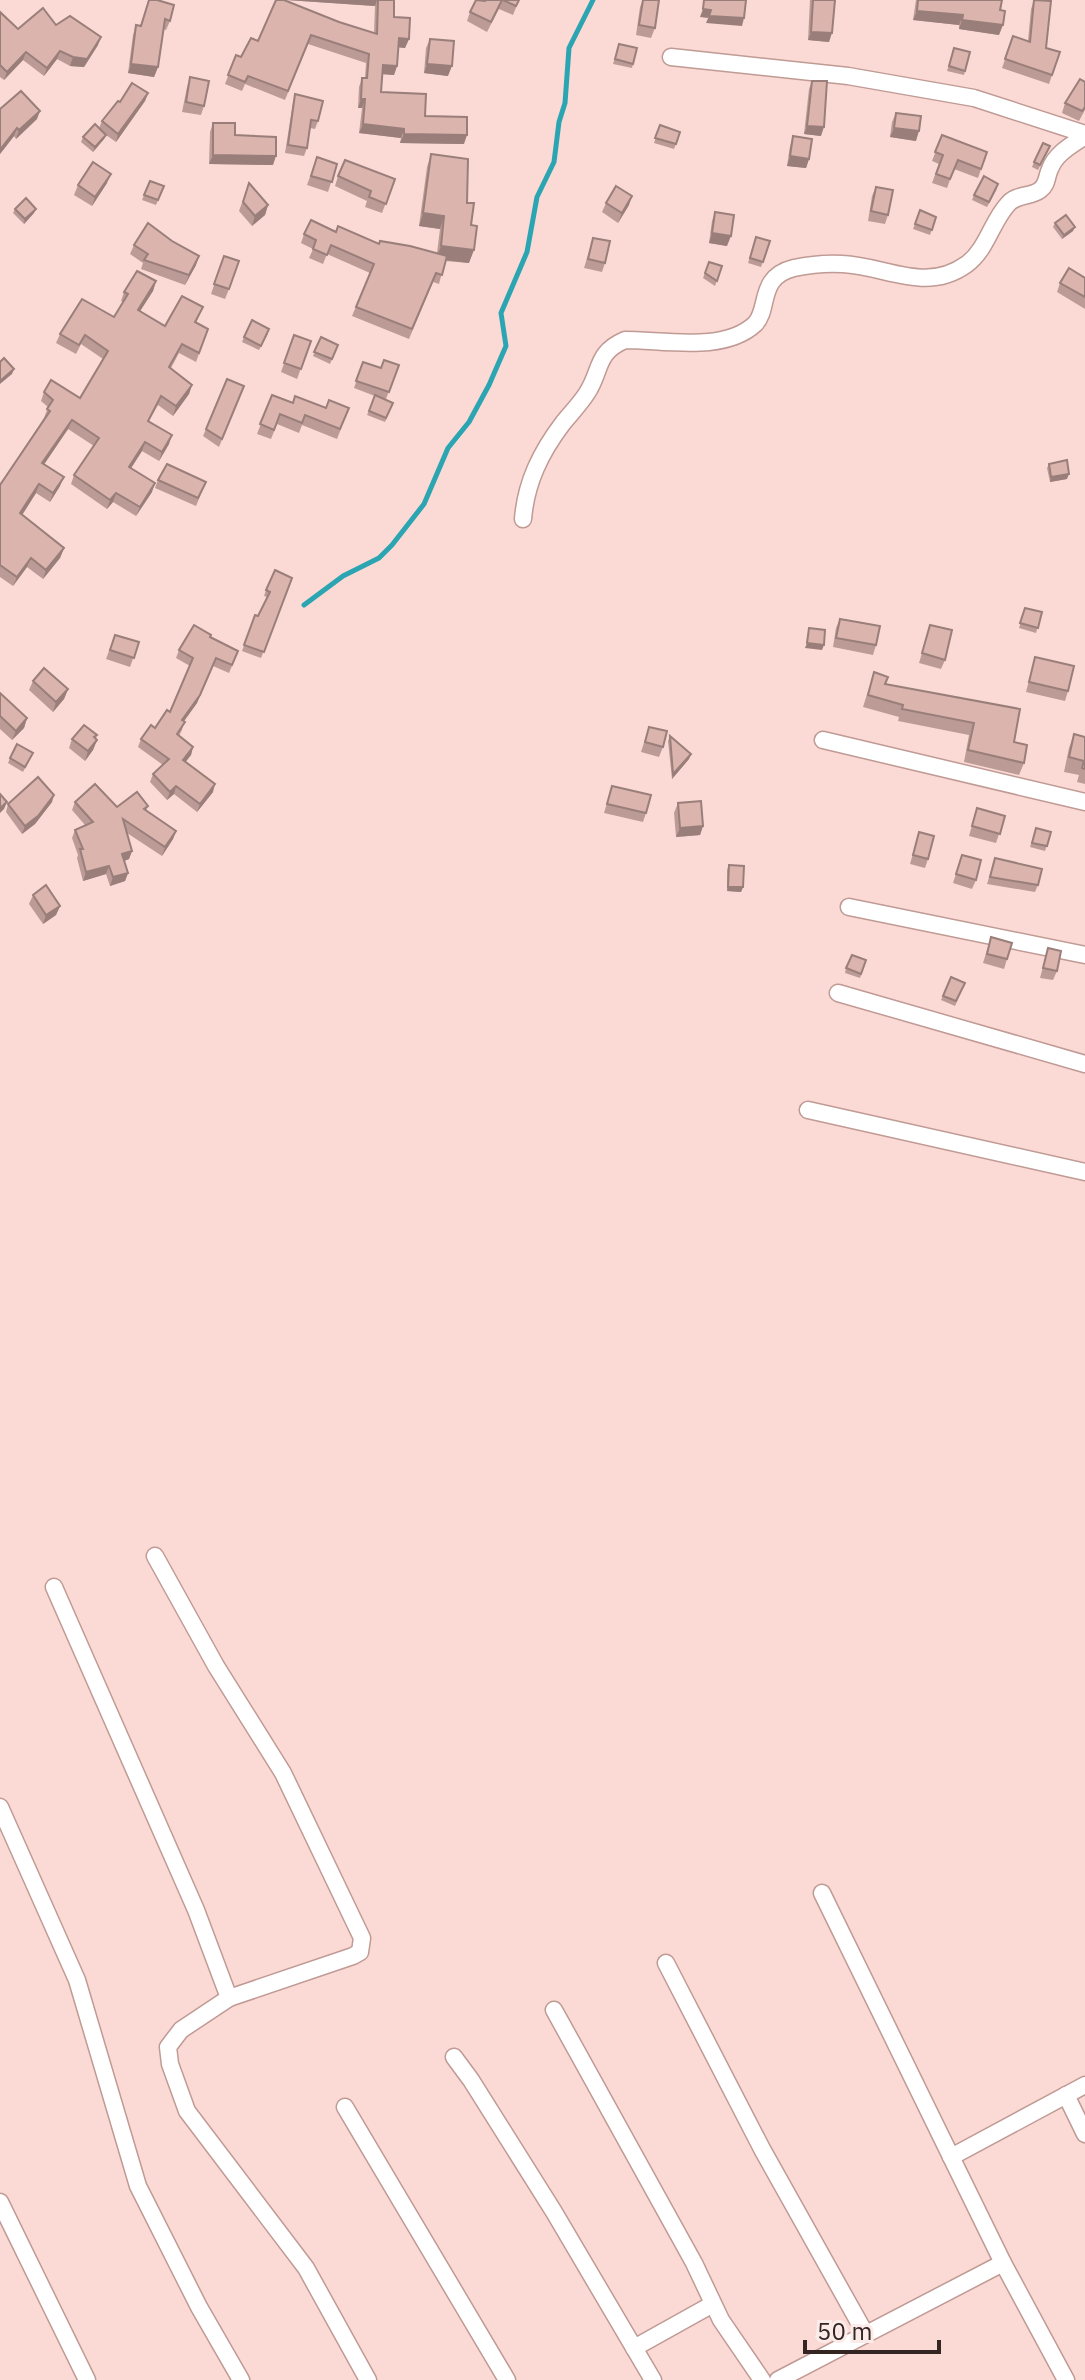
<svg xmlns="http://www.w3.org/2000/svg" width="1085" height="2380" viewBox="0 0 1085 2380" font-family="'IBM Plex Sans',sans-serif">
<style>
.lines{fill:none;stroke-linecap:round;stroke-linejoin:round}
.stream{stroke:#2ca5b2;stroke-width:5}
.minor-casing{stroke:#c09a94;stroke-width:19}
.minor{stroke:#fff;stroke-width:16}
.wall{fill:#bc9b96}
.shaded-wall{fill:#997e7a}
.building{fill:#dbb4ae;stroke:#997e7a;stroke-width:2}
</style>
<rect width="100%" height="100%" fill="#fbdad5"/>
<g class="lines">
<!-- stream -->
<path class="stream" d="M304,605l39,-29 36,-18 13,-13 32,-41 24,-56 21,-26 20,-37 17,-39 -5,-33 26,-61 10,-55 17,-35 5,-40 6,-19 4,-55 24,-48"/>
<defs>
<g id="minor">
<path d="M671,57l177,19 126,22 111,36"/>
<path d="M523,519c3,-37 18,-67 40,-96 8,-10 17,-19 24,-30 15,-23 8,-40 38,-53 39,0 99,13 130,-16 15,-15 2,-47 39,-56 14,-3 35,-5 49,-4 43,2 83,30 124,0 20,-15 25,-43 41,-60 8,-10 23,-7 32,-14 8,-6 6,-13 10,-21 6,-16 22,-24 35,-33"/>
<path d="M823,740l262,62"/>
<path d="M849,907l236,48"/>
<path d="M838,993l247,71"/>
<path d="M808,1110l277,62"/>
<path d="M155,1556l61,110 67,107 79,165 -2,14 -7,4 -124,42"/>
<path d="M54,1587l142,323 33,88 -48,32 -13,17 2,17 17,47 119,157 62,112"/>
<path d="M0,1807l77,173 61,206 61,121 42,73"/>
<path d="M822,1893l181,370 63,117"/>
<path d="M666,1963l96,186 103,184"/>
<path d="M554,2010l140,253 27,57 41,60"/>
<path d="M454,2057l17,23 83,132 99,168"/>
<path d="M1066,2095l19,39"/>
<path d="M345,2107l162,273"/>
<path d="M951,2157l134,-72"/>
<path d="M0,2202l87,178"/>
<path d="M634,2348l79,-44"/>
<path d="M778,2380l225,-117"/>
</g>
</defs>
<!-- minor casing -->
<use href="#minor" class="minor-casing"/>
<!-- minor -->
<use href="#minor" class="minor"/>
</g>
<!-- wall -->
<g class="wall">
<path d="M149,0l21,21 -4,9 -3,-1 -5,38 -4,10 -26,-4 5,-38 3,-10 4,1z"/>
<path d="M286,0h108v17l15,22 -4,9 -7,-1 -1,19 -3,9 -11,-1 -2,18 44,24 39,28 -64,-1 1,-5 -42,-5 3,-25h-4l1,-21 3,-9h3l1,-15 -58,-19 -23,56 -40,-16 -3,7 -17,-7 11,-29 5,2 17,-16 81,-19 35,11 1,-27z"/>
<path d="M485,0h34l-6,15 -14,-6 -12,23 -20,-11 3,-9z"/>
<path d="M643,0l12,28 -4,10 -15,-3 4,-28z"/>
<path d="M810,0h25l-6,42 -21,-2z"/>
<path d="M916,0h86l-3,35 -40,-6v-4l-46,-5z"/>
<path d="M1034,0l12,48 14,4 -11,32 -47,-16 11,-32 15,5 3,-32z"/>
<path d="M0,12l18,17 38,-4 42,20 -14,22 -14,-1 -13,-7 -13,17 -21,-16 -19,20 -4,-3z"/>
<path d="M430,39l18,37 -24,-3 2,-25z"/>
<path d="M619,44l14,20 -1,4 -19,-4z"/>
<path d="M954,48l11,23 -1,4 -17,-4z"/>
<path d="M190,77l14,29 -3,9 -19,-3 5,-25z"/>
<path d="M812,81l9,55 -17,-2 5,-45z"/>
<path d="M1085,82v28l-6,11 -17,-8 3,-10z"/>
<path d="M148,93l-3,8 -29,41 -10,-7 -2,4 -11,13 -12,-10 2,-5 16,-9 3,-7 18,-19z"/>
<path d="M295,94l23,27 -3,8 -5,-1 -3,20 -3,8 -19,-3 8,-51z"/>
<path d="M0,109l37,10 -21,20 -2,-3 -14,18z"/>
<path d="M896,113l20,28 -26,-4 2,-15z"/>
<path d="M213,123l22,12 38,30 -64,-1 1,-32z"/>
<path d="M660,125l16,19 -2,5 -20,-6z"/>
<path d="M942,135l45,17 -9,26 -24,-9 -7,19 -15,-5 7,-19 -7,-3z"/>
<path d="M793,136l16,23 -3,9 -19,-2 3,-20z"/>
<path d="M1050,146l-12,24 -6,-3 2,-5z"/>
<path d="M431,154l36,49 4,22 -2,38 -24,-2 -6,23 -6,-2 -24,57 -57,-23 18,-43 -43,-19 -4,10 -14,-6 4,-9 -12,-6 3,-9 32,-2 43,12 58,9 3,-24 -21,-3 8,-59z"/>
<path d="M317,157l20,7 -9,28 -21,-7z"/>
<path d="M338,176l57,3 -13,34 -17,-6 2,-6 -32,-15z"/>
<path d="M150,181l14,5 -8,19 -14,-5z"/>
<path d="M107,183l-15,23 -18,-11 4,-10z"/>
<path d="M249,183l19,22 -3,10 -13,11 -13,-15z"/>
<path d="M876,187l12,28 -3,9 -17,-3 4,-25z"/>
<path d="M997,189l-10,18 -15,-7 2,-5z"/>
<path d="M606,203l23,2 -11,18 -16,-11z"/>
<path d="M15,209l19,4 -10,11 -11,-11z"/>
<path d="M920,210l16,7 -6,18 -17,-6z"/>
<path d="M715,212l12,34 -18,-3 3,-22z"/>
<path d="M1055,223l18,8 -11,8 -9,-12z"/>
<path d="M756,237l14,4 -9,26 -13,-4z"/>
<path d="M593,238l12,25 -3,9 -18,-4z"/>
<path d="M172,241l24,24 -11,20 -44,-16 2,-6 -13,-9 4,-9z"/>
<path d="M224,256l5,33 -4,10 -14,-5z"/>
<path d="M709,262l13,4 -7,20 -12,-8z"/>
<path d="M1085,278v31l-28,-17 3,-9z"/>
<path d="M156,281l-3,10 -13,20 25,15 38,-19 -7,16 12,6 -12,33 -17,-9 -8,15 21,17 -3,9 -16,22 -15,-11 -9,16 20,23 -10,17 -17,-10 -11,17 21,24 -16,24 -23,-14 -6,7 -36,-25 3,-9 20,-29 -26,-17 -24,35 16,22 -10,16 -14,-9 -14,22 42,33 -4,10 -17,21 -16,-12 -14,19 -13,-9v-92l44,-67 4,-11 -7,-6 3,-9 36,6 23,-39 -22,-15 -5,10 -20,-11 4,-9 54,-17 9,-15 -2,-1 3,-9z"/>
<path d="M268,334l-9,16 -17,-8 2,-5z"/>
<path d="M294,335l17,6 -14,38 -16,-7z"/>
<path d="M321,337l17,8 -8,19 -17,-8z"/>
<path d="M363,362l18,6 18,-3 -13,34 -11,-3 18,7 -8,19 -18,-7 8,-19 -21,-8z"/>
<path d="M244,386l-25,61 -16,-11 3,-7z"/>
<path d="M272,395l21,8 33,5h23l-12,31 -35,-14 -3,8 -22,-9 -6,15 -14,-5z"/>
<path d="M1049,464l18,15 -17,3 -3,-14z"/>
<path d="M158,480l48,2 -10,24 -41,-18z"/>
<path d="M292,578l-31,80 -19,-7 13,-36 3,1 9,-19 -3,-1 2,-6z"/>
<path d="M1025,608l17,4 -6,21 -17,-5z"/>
<path d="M840,619l36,26 -3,10 -40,-8 3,-19z"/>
<path d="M930,625l15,35 -4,9 -22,-6z"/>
<path d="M115,635l24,7 -9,25 -24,-8z"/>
<path d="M210,637l25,22 -6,14 -16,-7 -16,37 -13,18 -2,9 -3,6 14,11 -2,8 -6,7 28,30 -16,20 -23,-18 -7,6 -17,-18 3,-8 10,-9 -25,-18 3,-8 14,-11 15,-16 20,-46 -14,-8 3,-8z"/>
<path d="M1035,657l33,34 -3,10 -39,-9z"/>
<path d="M874,672l11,12 135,25 -6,33 10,21 -5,12 -55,-13 5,-27 -71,-14 1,-4 -36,-10z"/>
<path d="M33,681l35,8 -4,10 -11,13 -24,-22z"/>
<path d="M0,693l27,25 -3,10 -12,12 -12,-11z"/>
<path d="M649,727l14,20 -4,10 -18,-5z"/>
<path d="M1074,734l11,3v47l-8,-2 2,-7 -15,-3 5,-24z"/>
<path d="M97,735l-1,4 1,1 -4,10 -8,11 -16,-13 3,-9z"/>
<path d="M670,736l21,18 -2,5 -17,20 -4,-38z"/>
<path d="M31,757l-8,15 -15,-9 2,-5z"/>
<path d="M612,786l34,27 -3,9 -39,-9z"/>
<path d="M52,802l-17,22 -13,10 -16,-22 2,-8z"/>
<path d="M75,802l42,5 31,-1 -2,5 30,20 -3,8 -11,17 -35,-23 5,18 -3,8 -5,2 4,12 -3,8 -15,5 -4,-12 -23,7 -6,-23 1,-3 -6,-17 3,-8 10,-5 -13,-15z"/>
<path d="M678,803l25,23 -3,9 -24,2 -2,-24z"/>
<path d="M977,808l28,8 -9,27 -27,-7z"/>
<path d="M1036,828l15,4 -6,19 -15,-4z"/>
<path d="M919,832l9,27 -3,9 -15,-4z"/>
<path d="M962,855l14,25 -4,9 -19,-6z"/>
<path d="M995,858l43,27 -3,7 -48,-8z"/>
<path d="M729,865l14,22 -2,5 -14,-1v-21z"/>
<path d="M33,895l27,11 -4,9 -13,9 -14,-20z"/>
<path d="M991,937l16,22 -3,10 -21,-6z"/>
<path d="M1048,948l9,23 -4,9 -13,-2z"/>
<path d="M866,960l-6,18 -15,-5 1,-5z"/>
<path d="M951,977l14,6 -10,23 -14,-6z"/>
</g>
<!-- shaded-wall -->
<g class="shaded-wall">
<path d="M287,0h90l-2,6z"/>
<path d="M703,9l8,1 -3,8 -8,-1z"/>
<path d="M917,11l46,4 -4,10 -46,-5z"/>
<path d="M709,16l35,2 -2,8 -36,-3z"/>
<path d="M962,20l41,5 -4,10 -40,-6z"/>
<path d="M811,32l21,1 -3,9 -21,-2z"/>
<path d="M101,37l-3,8 -14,22 -14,-1 3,-9z"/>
<path d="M399,38l10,1 -4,9 -10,-1z"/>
<path d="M60,51l-3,8 -13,17 3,-8z"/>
<path d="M26,52l-3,8 -19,20 3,-8z"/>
<path d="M131,64l27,3 -4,10 -26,-4z"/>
<path d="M427,64l25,2 -4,10 -24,-3z"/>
<path d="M383,65l14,1 -3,9 -14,-1z"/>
<path d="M148,93l-3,8 -29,41 2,-8z"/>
<path d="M361,99h4l-3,9h-4z"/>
<path d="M40,111l-3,8 -21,20 3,-9z"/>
<path d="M363,124l41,5 -3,9 -42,-5z"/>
<path d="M807,126l17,1 -3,9 -17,-2z"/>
<path d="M17,128l-3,8 -14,18v-4z"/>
<path d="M894,128l25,3 -3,10 -26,-4z"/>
<path d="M404,134l63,1 -3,9 -64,-1z"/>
<path d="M106,135l-2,4 -11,13 2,-5z"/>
<path d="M213,155l63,1 -3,9 -64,-1z"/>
<path d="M790,156l19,3 -3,9 -19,-2z"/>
<path d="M111,174l-4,9 -15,23 3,-9z"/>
<path d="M632,196l-3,9 -11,18 4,-10z"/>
<path d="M268,205l-3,10 -13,11 3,-10z"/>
<path d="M36,209l-2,4 -10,11 1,-5z"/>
<path d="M423,213l21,3 -4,13 -21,-3z"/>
<path d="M1075,227l-2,4 -11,8 2,-4z"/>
<path d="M712,233l19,3 -4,10 -18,-3z"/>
<path d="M441,246l33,4 -5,13 -33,-4z"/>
<path d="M199,256l-3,9 -11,20 4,-10z"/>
<path d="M156,281l-3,10 -18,28 3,-9z"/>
<path d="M14,369l-2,5 -12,10v-3z"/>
<path d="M192,385l-3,9 -16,22 3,-10z"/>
<path d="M72,420l-4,9 -29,43 3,-9z"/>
<path d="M172,435l-3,9 -10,17 3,-9z"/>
<path d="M145,442l-3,9 -16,25 3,-9z"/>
<path d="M1069,474l-2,5 -17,3 1,-5z"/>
<path d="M64,477l-4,9 -10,16 3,-9z"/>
<path d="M155,483l-3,9 -16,24 4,-9z"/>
<path d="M39,484l-3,9 -19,30 3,-10z"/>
<path d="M116,493l-3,9 -6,7 3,-9z"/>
<path d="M64,548l-4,10 -17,21 3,-9z"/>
<path d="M31,558l-4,9 -14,19 4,-9z"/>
<path d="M807,643l17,2 -2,5 -17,-2z"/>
<path d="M213,666l-16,37 -18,25 3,-8z"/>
<path d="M68,689l-4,10 -11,13 3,-10z"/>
<path d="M27,718l-3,10 -12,12 4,-9z"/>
<path d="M97,740l-4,10 -8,11 3,-10z"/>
<path d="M193,747l-2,8 -10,13 2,-8z"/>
<path d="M691,754l-2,5 -17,20 1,-5z"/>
<path d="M215,784l-2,8 -16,20 3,-8z"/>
<path d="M176,786l-2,8 -7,6 3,-8z"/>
<path d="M54,795l-2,7 -17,22 -13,10 3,-8z"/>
<path d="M7,802l-3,7 -4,4v-5z"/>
<path d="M703,826l-3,9 -24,2 4,-9z"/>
<path d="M176,831l-3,8 -11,17 3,-9z"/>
<path d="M132,851l-3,8 -10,4 3,-9z"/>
<path d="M109,866l-3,8 -23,7 3,-9z"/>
<path d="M128,873l-3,8 -15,5 3,-9z"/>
<path d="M728,887h15l-2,5 -14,-1z"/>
<path d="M60,906l-4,9 -13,9 3,-9z"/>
</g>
<!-- building -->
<g class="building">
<path d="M149,0h8l17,5 -4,16 -5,-2 -7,48 -27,-3 5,-39 5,1z"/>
<path d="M276,0h8l55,22 38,12 1,-34h16v17l16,1 -1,21 -10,-1 -2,28 -14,-1 -2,27 45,2 -1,22 42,1v18l-63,-1v-5l-41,-5 2,-25h-4l1,-21h5l2,-24 -58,-19 -23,56 -40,-15 -3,6 -17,-7 8,-20 5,2 10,-19 7,3z"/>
<path d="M476,0l9,1v-1h17l-11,22 -21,-10z"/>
<path d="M503,0h16l-3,6z"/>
<path d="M643,0h16l-4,28 -16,-3z"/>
<path d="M704,0h42l-2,18 -35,-2 2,-6 -8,-1z"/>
<path d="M813,0h22l-3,33 -21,-1z"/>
<path d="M918,0h84l-2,10 5,1 -2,14 -41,-5 1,-5 -46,-4z"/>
<path d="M1034,0l17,1 -5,47 14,4 -8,23 -47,-16 8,-23 17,6z"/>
<path d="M43,8l13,17 14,-9 31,21 -14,22 -14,-2 -13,-6 -13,17 -21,-16 -19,20 -7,-7v-53l18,17z"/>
<path d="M430,39l24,2 -2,25 -25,-2z"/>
<path d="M619,44l18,4 -4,16 -18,-5z"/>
<path d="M954,48l16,4 -5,19 -16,-5z"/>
<path d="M190,77l19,4 -5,25 -18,-4z"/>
<path d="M1080,79l5,3v25l-3,4 -17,-8z"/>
<path d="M812,81h15l-3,46 -17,-1z"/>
<path d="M132,83l16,10 -30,41 -16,-13 16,-20 2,1z"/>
<path d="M21,91l19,20 -21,19 -2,-2 -17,22v-41z"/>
<path d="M295,94l28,7 -5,20 -7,-1 -4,28 -19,-3z"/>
<path d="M896,113l25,3 -2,15 -25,-3z"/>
<path d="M213,123h22v12l41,2v19l-63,-1z"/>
<path d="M95,124l11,11 -11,12 -12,-10z"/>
<path d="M660,125l20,7 -4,12 -21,-6z"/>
<path d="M942,135l45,17 -6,17 -23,-9 -8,19 -14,-5 7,-19 -8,-3z"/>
<path d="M793,136l19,3 -3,20 -19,-3z"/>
<path d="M1043,143l7,3 -10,19 -6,-3z"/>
<path d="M431,154l37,5 -1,44h7l-3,22 6,1 -3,24 -33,-4 3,-30 -21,-3z"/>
<path d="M317,157l20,7 -5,18 -21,-6z"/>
<path d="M345,160l50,19 -9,25 -17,-7 2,-6 -33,-15z"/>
<path d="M93,162l18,12 -16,23 -17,-12z"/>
<path d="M984,176l14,8 -9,18 -15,-7z"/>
<path d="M150,181l14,5 -6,14 -14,-5z"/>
<path d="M249,183l19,22 -13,11 -12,-14z"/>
<path d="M616,186l16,10 -10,17 -16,-10z"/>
<path d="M876,187l17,3 -5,25 -17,-4z"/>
<path d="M26,198l10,11 -11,10 -10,-10z"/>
<path d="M920,210l16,7 -4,13 -17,-6z"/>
<path d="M715,212l19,3 -3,21 -19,-3z"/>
<path d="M1066,215l9,12 -11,8 -9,-12z"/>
<path d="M311,220l25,12 2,-6 41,18 1,-3 30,5 37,10 -5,19 -6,-2 -24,56 -56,-22 18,-43 -43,-19 -4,10 -14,-6 3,-9 -12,-6z"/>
<path d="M148,223l24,18 27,15 -10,19 -45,-15 4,-6 -14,-9z"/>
<path d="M756,237l14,4 -7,21 -13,-4z"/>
<path d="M593,238l17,3 -5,22 -17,-4z"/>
<path d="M224,256l15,5 -10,28 -15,-5z"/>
<path d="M709,262l13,4 -5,15 -12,-8z"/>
<path d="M1069,268l16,10v19l-25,-14z"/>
<path d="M137,271l19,10 -18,29 27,16 17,-30 21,11 -8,15 13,7 -9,24 -17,-9 -13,23 23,18 -16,21 -15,-10 -13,25 24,14 -10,17 -17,-10 -16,25 26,16 -15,24 -24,-14 -6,7 -36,-25 25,-37 -27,-18 -30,43 22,14 -11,16 -14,-9 -19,29 44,35 -18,22 -15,-12 -14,19 -17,-12v-80l50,-74 -3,-2 6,-9 -9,-8 7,-12 29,18 28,-47 -23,-16 -6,10 -19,-11 22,-35 32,18 14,-23 -4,-2z"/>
<path d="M252,320l17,9 -8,17 -17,-9z"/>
<path d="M294,335l17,6 -10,28 -17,-6z"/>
<path d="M321,337l17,8 -6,14 -18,-7z"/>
<path d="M4,358l10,11 -14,12v-19z"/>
<path d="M384,360l15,5 -10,27 -33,-11 7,-19 18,6z"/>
<path d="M227,379l17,7 -22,53 -16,-10z"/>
<path d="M272,395l21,8 2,-7 31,12 3,-8 20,8 -9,21 -35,-14 -3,8 -22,-9 -6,16 -14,-6z"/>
<path d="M375,395l18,8 -7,15 -17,-7z"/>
<path d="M1067,460l2,14 -18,3 -2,-13z"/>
<path d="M167,464l39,18 -8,16 -40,-18z"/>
<path d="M275,570l17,8 -28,74 -20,-7 11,-30 3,1 12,-24 -4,-2z"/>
<path d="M1025,608l17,4 -4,16 -18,-5z"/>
<path d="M840,619l40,7 -4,19 -40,-7z"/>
<path d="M194,625l17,10 -1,2 28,14 -6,14 -16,-7 -16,37 -18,25 3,2 -8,12 16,13 -10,13 32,24 -15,20 -24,-18 -6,6 -17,-18 16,-15 -28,-20 10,-14 4,3 12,-18 3,2 23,-54 -14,-8z"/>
<path d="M930,625l22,5 -7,30 -23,-7z"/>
<path d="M809,628l16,2 -1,15 -17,-2z"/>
<path d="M115,635l24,7 -5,16 -24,-8z"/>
<path d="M1035,657l39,9 -6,25 -39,-9z"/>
<path d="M44,668l24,21 -12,13 -23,-21z"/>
<path d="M874,672l14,5 -3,7 135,25 -6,33 13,3 -3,18 -56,-13 6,-27 -72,-14 1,-4 -35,-10z"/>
<path d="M0,693l27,25 -11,13 -16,-15z"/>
<path d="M84,725l13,10 -3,2 3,3 -9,11 -16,-12z"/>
<path d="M649,727l18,4 -4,16 -18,-5z"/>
<path d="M1074,734l11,3v32l-3,-1 2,-7 -15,-4z"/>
<path d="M670,736l21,18 -18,20z"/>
<path d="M17,744l16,9 -8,14 -15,-9z"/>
<path d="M38,777l16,18 -16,21 -13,10 -17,-22z"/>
<path d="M95,784l22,23 20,-15 11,14 -4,3 32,22 -11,16 -42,-28 9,32 -10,3 6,19 -15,4 -4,-11 -23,6 -6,-23h3l-8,-19 18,-8 -18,-20z"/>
<path d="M612,786l39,9 -5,18 -39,-9z"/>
<path d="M0,794l7,8 -7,6z"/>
<path d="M701,801l2,25 -23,2 -2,-25z"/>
<path d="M977,808l28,8 -5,18 -28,-8z"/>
<path d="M1036,828l15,4 -4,14 -15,-3z"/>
<path d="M919,832l15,4 -6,23 -15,-4z"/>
<path d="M962,855l19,5 -5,20 -20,-6z"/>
<path d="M995,858l47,11 -4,16 -48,-8z"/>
<path d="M729,865l15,1 -1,21h-15z"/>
<path d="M46,885l14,21 -14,9 -13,-20z"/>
<path d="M991,937l21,6 -5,16 -20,-5z"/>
<path d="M1048,948l13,3 -4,20 -14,-3z"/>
<path d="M852,955l14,5 -5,14 -15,-6z"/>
<path d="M951,977l14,6 -9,18 -13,-5z"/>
</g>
<!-- scale -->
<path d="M805 2340v12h134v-12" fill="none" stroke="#342523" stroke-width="4"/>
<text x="817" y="2340" font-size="24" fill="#342523" stroke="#fcece9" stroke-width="6" paint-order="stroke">50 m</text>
</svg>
